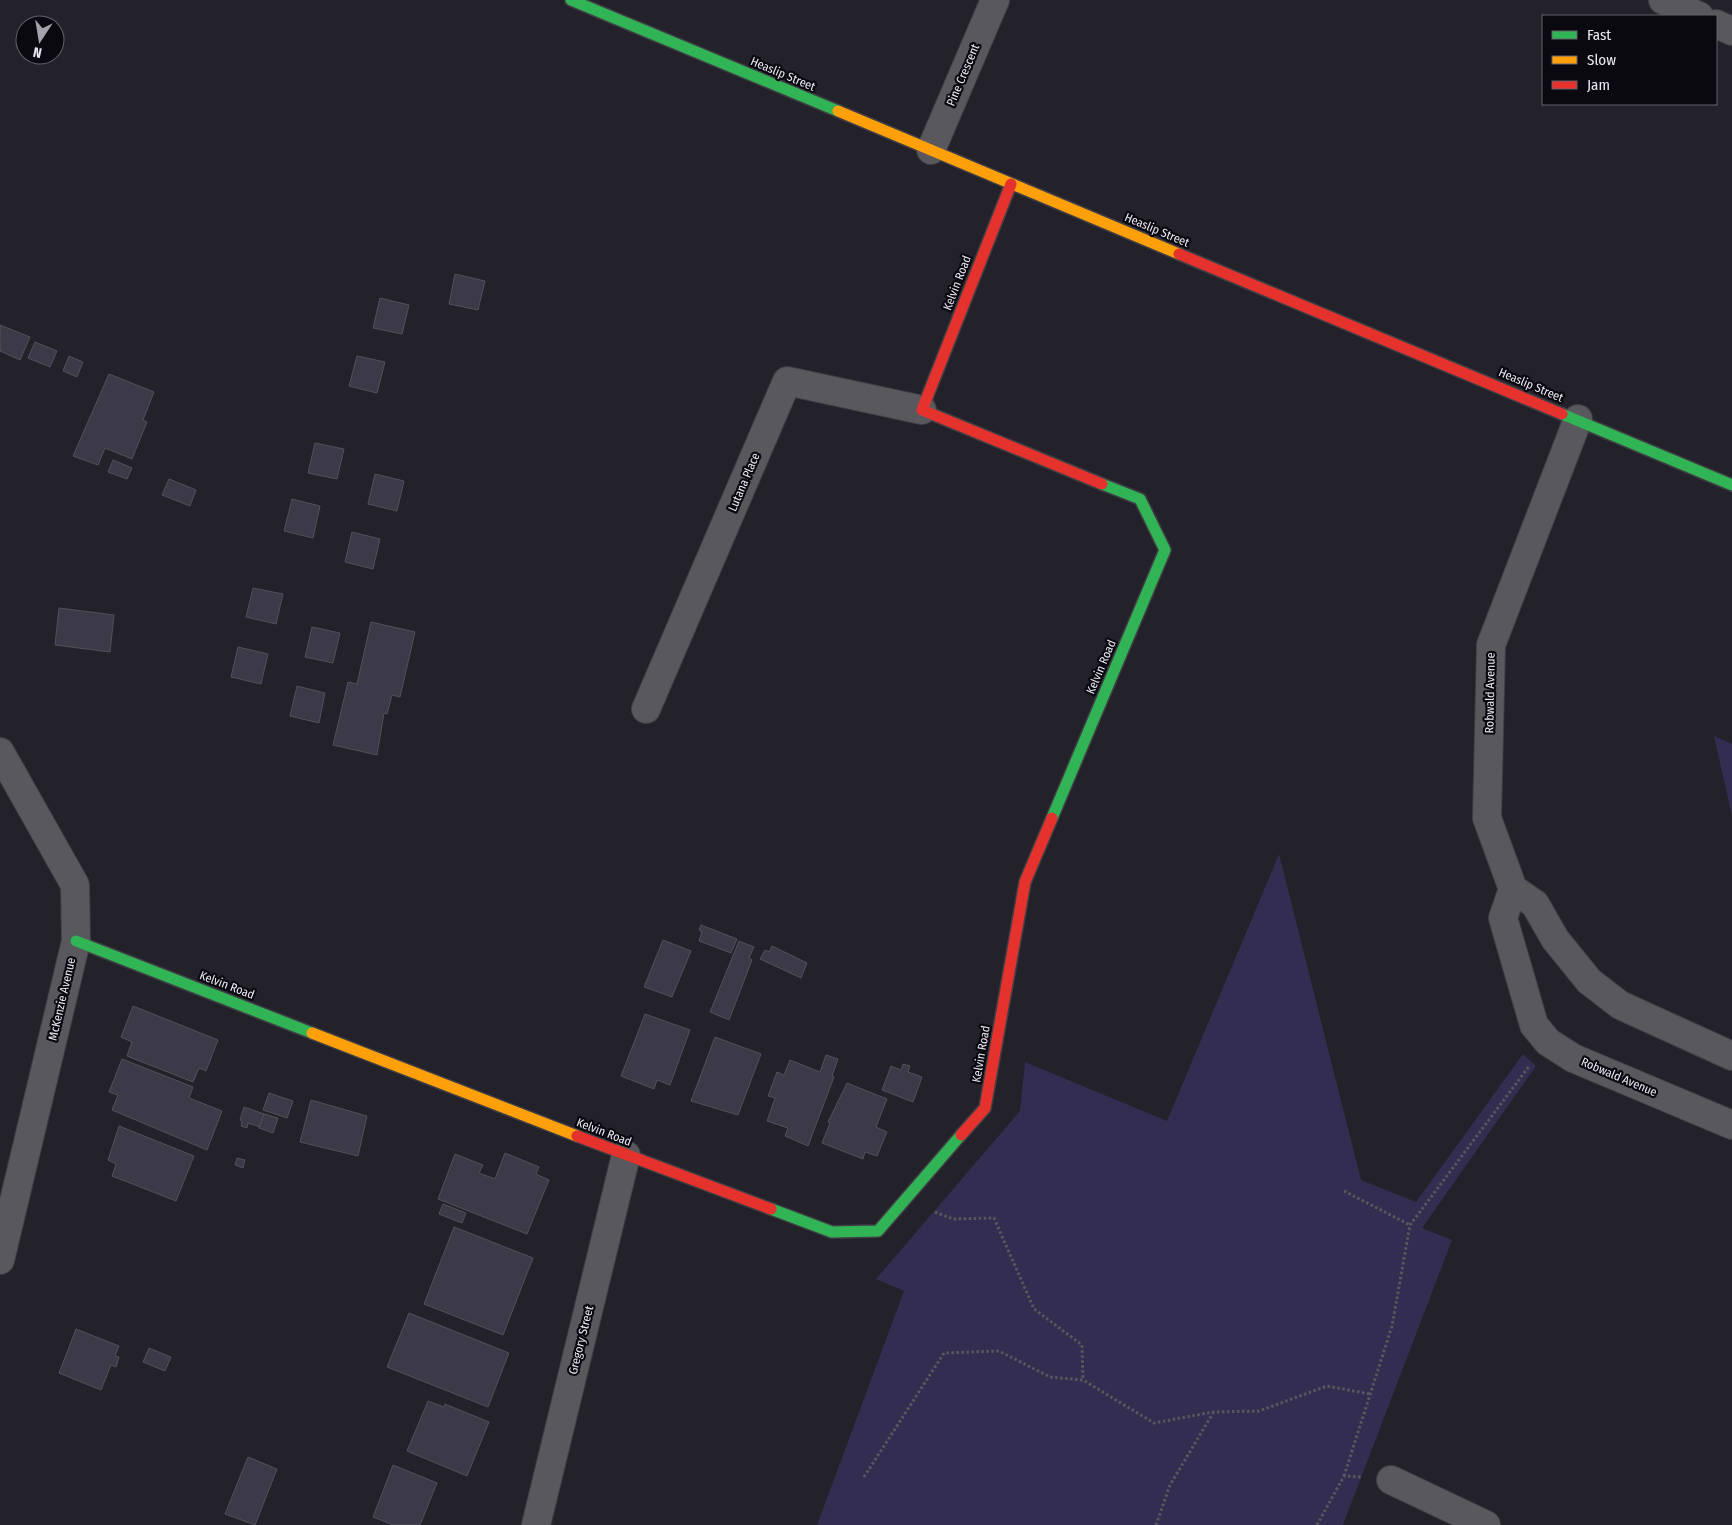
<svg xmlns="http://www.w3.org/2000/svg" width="1732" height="1525" viewBox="0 0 1732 1525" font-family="'Fira Sans Condensed',sans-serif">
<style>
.green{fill:#332d51}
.building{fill:#3c3a48;stroke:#525159}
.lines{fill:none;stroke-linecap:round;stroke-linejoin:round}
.street-casing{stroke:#403f45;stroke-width:30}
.fast-casing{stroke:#403f45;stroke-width:14}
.slow-casing{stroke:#403f45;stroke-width:14}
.jam-casing{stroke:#403f45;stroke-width:14}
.path{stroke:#59585c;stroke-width:3;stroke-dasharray:2.5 2.5;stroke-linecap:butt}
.street{stroke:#59595d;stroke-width:28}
.fast{stroke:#30b455;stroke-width:11}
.slow{stroke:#ff9f0a;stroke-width:11}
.jam{stroke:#e5322d;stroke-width:11}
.labels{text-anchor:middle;stroke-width:4.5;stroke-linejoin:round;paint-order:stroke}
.street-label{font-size:12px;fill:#eae9f4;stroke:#0a0910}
</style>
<rect width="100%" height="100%" fill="#23222a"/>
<!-- green -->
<g class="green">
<path d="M1714,736l18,8v72z"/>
<path d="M1279,854l82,326 55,22 107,-148 13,12 -114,162 30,12 -109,285h-526l87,-234 -28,-12 144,-168 5,-49 142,59z"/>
</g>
<!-- building -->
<g class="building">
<path d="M455,274l30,7 -7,29 -29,-6z"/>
<path d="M380,298l29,7 -7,29 -29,-6z"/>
<path d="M0,325l30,12 -10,23 -20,-9z"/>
<path d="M35,342l22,9 -7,16 -22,-9z"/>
<path d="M69,356l14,6 -6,15 -14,-6z"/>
<path d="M357,356l28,6 -8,31 -28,-7z"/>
<path d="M109,374l45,18 -11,28 4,2 -15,37 -27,-11 -7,17 -25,-9z"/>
<path d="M315,443l29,6 -7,30 -29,-6z"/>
<path d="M113,460l19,8 -5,11 -19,-7z"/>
<path d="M375,474l29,7 -7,30 -29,-7z"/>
<path d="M169,479l27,11 -6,16 -28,-11z"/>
<path d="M292,499l28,7 -7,32 -29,-7z"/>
<path d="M352,532l28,7 -7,30 -28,-7z"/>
<path d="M253,588l30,6 -7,30 -30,-7z"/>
<path d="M59,608l55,7 -4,37 -55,-7z"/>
<path d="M371,622l44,10 -15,65 -8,-2 -5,19 -3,-1 -7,42 -44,-10 15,-63 9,2z"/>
<path d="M312,627l28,6 -7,30 -28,-6z"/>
<path d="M238,647l30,7 -7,30 -30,-7z"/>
<path d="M297,686l28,7 -6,30 -29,-7z"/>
<path d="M701,925l36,14 -6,14 -32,-12 3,-9 -3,-2z"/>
<path d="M663,940l28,11 -19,46 -28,-10z"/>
<path d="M739,941l15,6 -5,11 3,2 -23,60 -19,-8z"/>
<path d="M772,946l35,17 -6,15 -41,-19 5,-9 4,2z"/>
<path d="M133,1006l85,34 -12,31 -7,-3 -6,14 -66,-26 5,-14 -11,-5z"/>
<path d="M645,1014l45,16 -20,55 -13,-5 -3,9 -33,-13z"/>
<path d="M715,1037l46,17 -23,61 -47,-14z"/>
<path d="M826,1055l12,4 -6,17 2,1 -26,69 -23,-10 3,-8 -21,-7 8,-23 -7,-2 9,-24 7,3 6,-15 30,12z"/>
<path d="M122,1059l71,28 -4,11 33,13 -15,39 -95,-40 6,-15 -9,-3z"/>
<path d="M903,1064l7,2 -2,6 14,5 -9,25 -31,-12 9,-24 10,4z"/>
<path d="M847,1083l40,16 -11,28 11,5 -10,24 -12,-4 -2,7 -41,-16 8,-20 -2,-1z"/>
<path d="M269,1093l24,8 -6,17 -24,-8z"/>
<path d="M311,1100l56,16 -9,40 -58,-14z"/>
<path d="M244,1107l20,7 -4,13 -12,-4 -1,5 -6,-2 1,-5 -2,-1z"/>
<path d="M264,1114l14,4 -5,15 -14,-5z"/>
<path d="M119,1126l75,30 -18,45 -64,-25 4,-12 -8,-4z"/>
<path d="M505,1153l34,14 -3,7 13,6 -22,54 -89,-35 17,-45 28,11 -4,8 16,6z"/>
<path d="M237,1158l8,2 -2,8 -8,-3z"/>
<path d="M443,1204l23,9 -4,10 -23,-9z"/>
<path d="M454,1227l79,31 -30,77 -79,-31z"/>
<path d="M409,1313l100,40 -21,54 -101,-40z"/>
<path d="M76,1329l43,17 -4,10 4,1 -3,10 -5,-2 -10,25 -42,-17z"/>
<path d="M149,1348l22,9 -6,14 -22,-9z"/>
<path d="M428,1401l16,6 1,-3 44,18 -22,54 -60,-25z"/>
<path d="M248,1457l29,12 -22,56 -30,-11z"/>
<path d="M393,1465l44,18 -17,42h-27l-20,-8z"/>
</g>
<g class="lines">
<defs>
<g id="street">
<path d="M1663,0l36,16"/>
<path d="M1716,24l16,7"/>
<path d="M931,150l64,-150"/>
<path d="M1578,419l-87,226 -4,173 26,71 22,15 20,35 34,42 31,24 112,51"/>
<path d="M646,709l141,-328 135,29"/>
<path d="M0,752l75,133 1,56 -76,319"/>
<path d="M1513,889l-10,29 31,107 14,17 25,16 159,67"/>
<path d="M1391,1480l95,45"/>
<path d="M536,1525l90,-370"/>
</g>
<g id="fast">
<path d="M571,0l267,111"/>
<path d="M1562,414l170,71"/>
<path d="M1052,818l113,-268 -25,-51 -38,-15"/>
<path d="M76,941l236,92"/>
<path d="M771,1209l61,23 46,-1 83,-96"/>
</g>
<g id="slow">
<path d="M838,111l341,143"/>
<path d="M312,1033l265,103"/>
</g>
<g id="jam">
<path d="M1011,184l-89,226 180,74"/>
<path d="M1179,254l383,160"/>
<path d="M961,1135l24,-27 40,-226 27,-64"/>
<path d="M577,1136l194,73"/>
</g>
</defs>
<!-- street casing -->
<use href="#street" class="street-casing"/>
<!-- fast casing -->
<use href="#fast" class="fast-casing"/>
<!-- slow casing -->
<use href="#slow" class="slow-casing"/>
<!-- jam casing -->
<use href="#jam" class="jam-casing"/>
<!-- path -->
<g class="path">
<path d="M1344,1191l66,34"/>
<path d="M935,1212l18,7 41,-1 40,91 48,36 1,35"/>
<path d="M1344,1476l48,-150 18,-101 120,-160"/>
<path d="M864,1477l80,-124 55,-2 51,26 33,3 71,43 59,-11 46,-1 68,-25 43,8"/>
<path d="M1156,1525l14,-40 43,-72"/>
<path d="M1317,1525l27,-49 18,1"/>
</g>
<!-- street -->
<use href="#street" class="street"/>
<!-- fast -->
<use href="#fast" class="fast"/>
<!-- slow -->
<use href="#slow" class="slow"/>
<!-- jam -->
<use href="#jam" class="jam"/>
</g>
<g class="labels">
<!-- street labels -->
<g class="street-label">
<text transform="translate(783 74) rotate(23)" y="4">Heaslip Street</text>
<text transform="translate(963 75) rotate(-67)" y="4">Pine Crescent</text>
<text transform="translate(1157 230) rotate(23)" y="4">Heaslip Street</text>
<text transform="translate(957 283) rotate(-69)" y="4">Kelvin Road</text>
<text transform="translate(1531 385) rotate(23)" y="4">Heaslip Street</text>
<text transform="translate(744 482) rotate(-67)" y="4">Lutana Place</text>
<text transform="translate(1101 667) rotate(-67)" y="4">Kelvin Road</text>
<text transform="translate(1490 693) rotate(-89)" y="4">Robwald Avenue</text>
<text transform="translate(227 985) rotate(21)" y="4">Kelvin Road</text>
<text transform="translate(62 999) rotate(-77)" y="4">McKenzie Avenue</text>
<text transform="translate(981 1054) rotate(-80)" y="4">Kelvin Road</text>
<text transform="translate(1619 1077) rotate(23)" y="4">Robwald Avenue</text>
<text transform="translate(604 1132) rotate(21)" y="4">Kelvin Road</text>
<text transform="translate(581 1340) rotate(-76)" y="4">Gregory Street</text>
</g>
</g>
<!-- legend -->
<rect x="1542" y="15" width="175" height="90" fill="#0a0910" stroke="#64636b"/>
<rect x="1552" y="31" width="25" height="8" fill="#30b455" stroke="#64636b"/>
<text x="1587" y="40" font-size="15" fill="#eae9f4">Fast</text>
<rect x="1552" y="56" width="25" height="8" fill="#ff9f0a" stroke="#64636b"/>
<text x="1587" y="65" font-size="15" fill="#eae9f4">Slow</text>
<rect x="1552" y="81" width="25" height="8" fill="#e5322d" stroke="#64636b"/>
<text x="1587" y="90" font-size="15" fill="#eae9f4">Jam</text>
<!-- north arrow -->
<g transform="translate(40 40) rotate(192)"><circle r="24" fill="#0a0910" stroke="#64636b"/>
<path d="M0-4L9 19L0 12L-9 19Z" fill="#a4a3ad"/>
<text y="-8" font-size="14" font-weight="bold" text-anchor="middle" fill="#eae9f4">N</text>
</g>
</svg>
